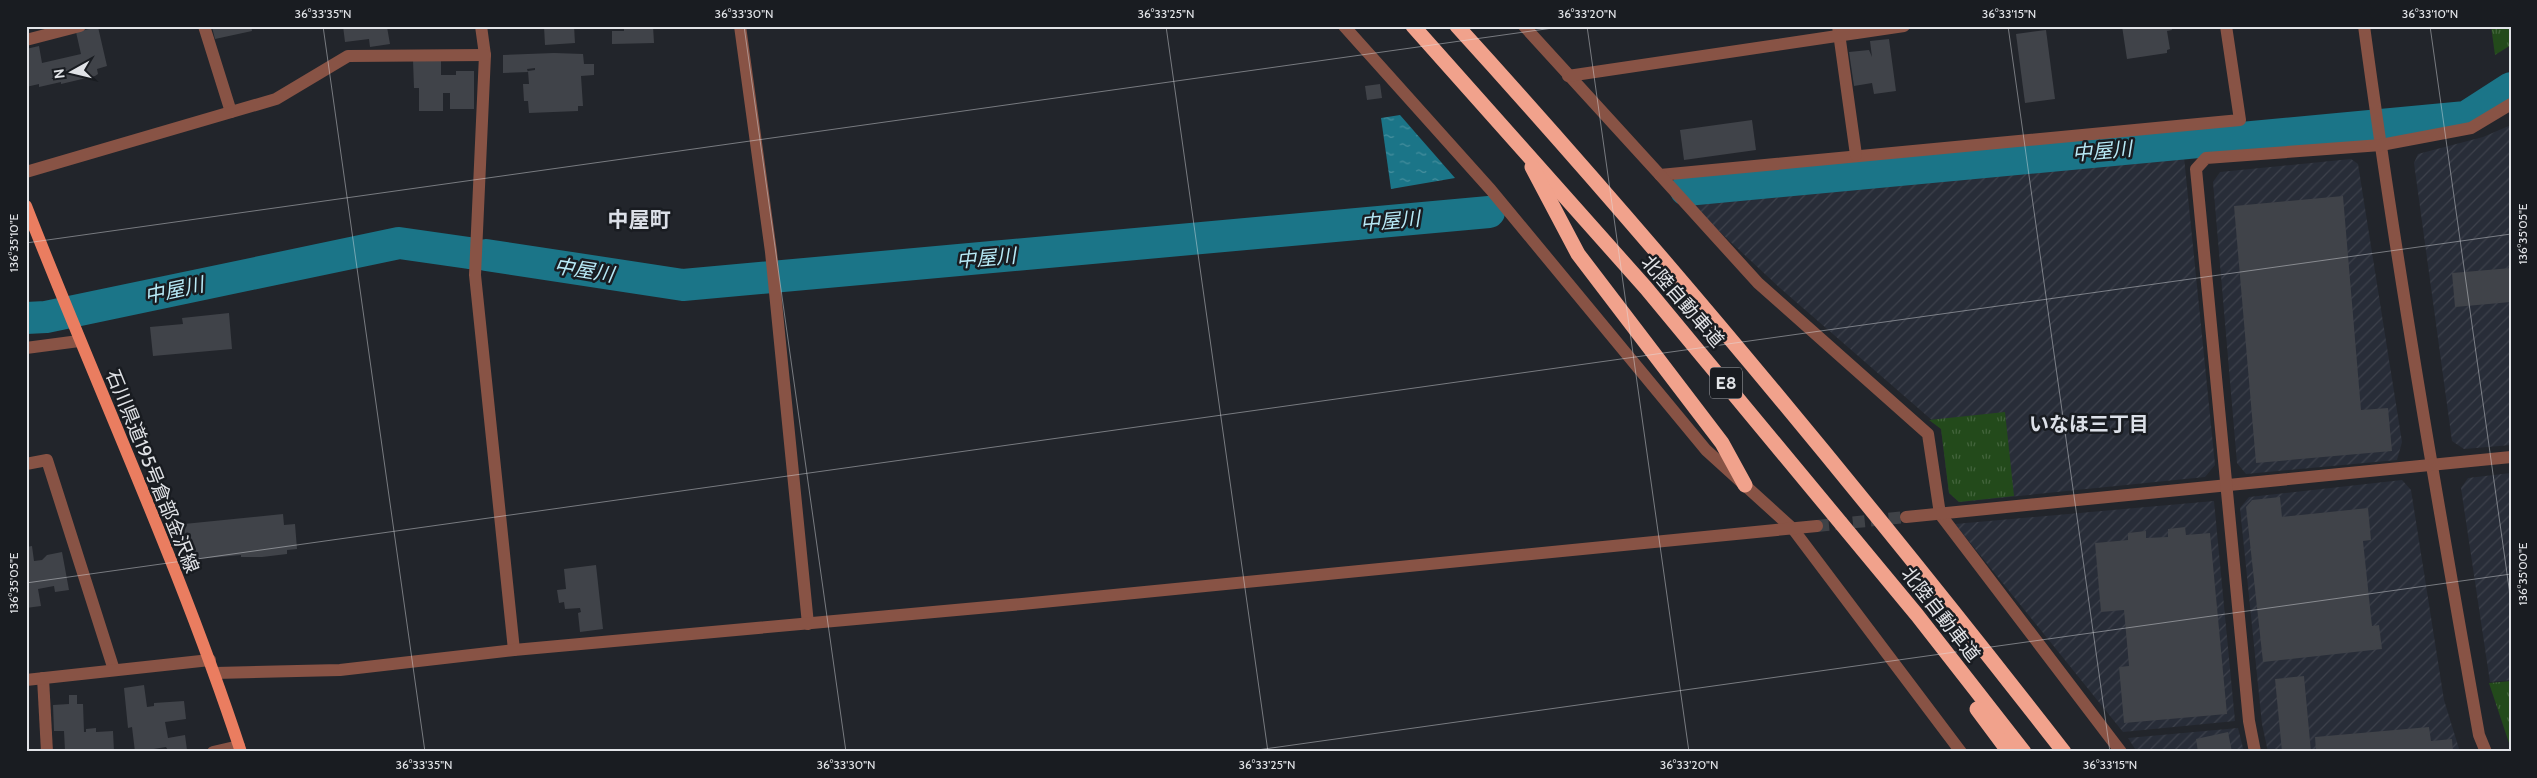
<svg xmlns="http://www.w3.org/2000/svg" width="2537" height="778" viewBox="0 0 2537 778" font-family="Cabin,'Noto Sans JP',sans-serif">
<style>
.industrial{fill:url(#industrial-furrows)}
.park{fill:url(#park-tufts)}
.water{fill:url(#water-ripples)}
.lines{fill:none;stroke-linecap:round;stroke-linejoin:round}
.river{stroke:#1b7588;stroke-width:32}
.building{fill:#404349}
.minor-tunnel{stroke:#3f4247;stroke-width:12;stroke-dasharray:12 6;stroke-linecap:butt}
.minor{stroke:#885345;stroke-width:12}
.major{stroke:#ea7d60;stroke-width:12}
.highway{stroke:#f1a28c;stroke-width:15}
.ticks{fill:none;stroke:#e1e3e7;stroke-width:1;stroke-opacity:0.45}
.labels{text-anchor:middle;stroke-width:5;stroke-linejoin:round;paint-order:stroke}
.shield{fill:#191c21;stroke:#a5a7ac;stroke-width:1}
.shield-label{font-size:18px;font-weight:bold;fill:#e1e3e7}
.street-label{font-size:19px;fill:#e1e3e7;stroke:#191c21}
.water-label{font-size:20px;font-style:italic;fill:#b8eaf7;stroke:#191c21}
.neighbourhood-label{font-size:20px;font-weight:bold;fill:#dce0e8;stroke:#191c21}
.quarter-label{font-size:21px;font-weight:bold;fill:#dce0e8;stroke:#191c21}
.neatline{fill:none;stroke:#e1e3e7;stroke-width:2}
.ticks-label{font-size:12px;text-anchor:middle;fill:#e1e3e7}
</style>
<defs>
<pattern id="industrial-furrows" width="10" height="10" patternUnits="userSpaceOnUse" patternTransform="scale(1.25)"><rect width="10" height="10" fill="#282d38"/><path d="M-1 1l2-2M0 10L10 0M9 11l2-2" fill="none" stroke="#3d414b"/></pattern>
<pattern id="park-tufts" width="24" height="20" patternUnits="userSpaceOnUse" patternTransform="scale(1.25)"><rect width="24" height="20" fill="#234a1b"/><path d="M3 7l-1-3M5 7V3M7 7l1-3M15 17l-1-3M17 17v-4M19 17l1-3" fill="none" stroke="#43643c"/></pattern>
<pattern id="water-ripples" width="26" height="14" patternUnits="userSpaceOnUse" patternTransform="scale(1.25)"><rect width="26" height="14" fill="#1b7588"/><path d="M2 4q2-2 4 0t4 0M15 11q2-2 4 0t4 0" fill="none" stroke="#478f9e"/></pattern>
</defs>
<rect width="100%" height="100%" fill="#22252b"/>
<!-- industrial -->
<g class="industrial">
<path d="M2511,125v320l-47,4 -12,-8 -38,-278 4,-9 65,-17z"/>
<path d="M2184,157l31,308 -10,12 -246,25 -10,-9 -8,-65 -161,-140 -89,-83z"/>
<path d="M2351,159l7,5 44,278 -5,18 -151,14 -9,-11 -24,-281 7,-10z"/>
<path d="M2511,473v207l-21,2 -29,-194 7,-10z"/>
<path d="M2402,480l9,10 33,210 16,52h-192l-6,-28 -22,-216 9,-11z"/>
<path d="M2214,501l21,220 -112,11 -168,-208z"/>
<path d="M2238,728l6,24h-107l-9,-14z"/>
</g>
<!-- park -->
<g class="park">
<path d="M2491,26h20v19l-16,10z"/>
<path d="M2005,412l9,84 -55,6 -10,-9 -8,-64 -12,-9z"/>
<path d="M2511,681v68l-22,-66z"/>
</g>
<!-- water -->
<path class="water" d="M1400,115l55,63 -64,11 -10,-71z"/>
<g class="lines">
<!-- river -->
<g class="river">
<path d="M1686,190l780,-73 45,-29"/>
<path d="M486,255l197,30 806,-73"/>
<path d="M26,318l20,-1 353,-74 70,10"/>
</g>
</g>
<!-- building -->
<g class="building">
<path d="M218,26h33l1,5 -37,8 -3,-12z"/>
<path d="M343,26h30v3l14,-2 3,17 -20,3 -1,-8 -24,3z"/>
<path d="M544,26h30l1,17 -30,2z"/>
<path d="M624,26h29l1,17 -42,1v-13h12z"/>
<path d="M2122,26h49l1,4 -5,1 3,18 -3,1v3l-40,6z"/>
<path d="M98,27l9,39 -10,3 1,5 -3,2 -34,8v-2l-22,5v-3l-13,3v-38l13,-3 3,17 39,-9 -5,-22z"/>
<path d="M2046,30l9,69 -30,4 -9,-69z"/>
<path d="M1889,39l7,52 -22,3 -2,-11 -18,3 -5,-34 20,-2 3,7 -2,-16z"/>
<path d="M554,53l29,1 1,10h10v11l-13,1 2,30h-5v5l-49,2 -1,-12h-4l-1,-17h6l-1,-13 7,-1v-2l-8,1 1,3 -25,1v-18z"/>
<path d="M413,60h28v15h15v-4h18v38h-24v-16h-7v18h-24v-23h-5z"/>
<path d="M1380,84l2,14 -15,2 -2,-14z"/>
<path d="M1752,120l4,30 -72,10 -4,-30z"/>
<path d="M2343,196l18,214 27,-2 4,43 -136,12 -22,-257z"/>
<path d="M2511,268v34l-56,5 -3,-34z"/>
<path d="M229,313l3,36 -79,7 -3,-29 33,-3 -1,-6z"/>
<path d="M2280,497l2,20 86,-9 3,32 -8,1 9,85 7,-1 3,24 -119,13 -17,-155 6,-7z"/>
<path d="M283,514l1,11 11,-1 2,25 -10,1v4l-25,3h-21v-2l-54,5 -3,-36z"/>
<path d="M2185,527l1,8 24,-2 17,181 -103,9 -5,-56 10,-1 -5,-56 -23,2 -6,-69 33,-3v-7l18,-2v7l22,-1v-8z"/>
<path d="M32,546l2,15 8,-1 5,-5 15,-3 7,38 -14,2 -1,-6 -16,3 3,17 -15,2v-61z"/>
<path d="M596,565l7,64 -23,3 -2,-19 3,-1 -1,-4 -15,1 -1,-7 -5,1 -2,-13 9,-1 -2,-20z"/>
<path d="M2304,676l7,76h-29l-7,-73z"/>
<path d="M144,685l3,22 7,-1v-3l30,-2 2,18 -21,3 3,16 17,-3 2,15 -18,2 -3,-5 -31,5 -3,-25 -4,1 -4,-40z"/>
<path d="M69,695h8v9h6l1,28h2v-3l10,-1v4l17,-1 1,21 -49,-1 -1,-20h-10l-1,-26 16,-1z"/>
<path d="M2429,727l2,14 21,-2 1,13h-137l-1,-15z"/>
<path d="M2228,732l4,20h-34l-2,-13z"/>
</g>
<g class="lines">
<!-- minor-tunnel -->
<path class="minor-tunnel" d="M1817,526l89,-9"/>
<!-- minor -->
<g class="minor">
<path d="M204,26l27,86"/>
<path d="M481,26l4,29 -10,220 39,375"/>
<path d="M740,26l31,226 37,372"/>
<path d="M1344,26l147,164 215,260 87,79 168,223"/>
<path d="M1524,26l136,149 580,-55 -14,-94"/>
<path d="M1838,26l18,129"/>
<path d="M2364,26c32,237 73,473 115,709l7,17"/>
<path d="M26,40l54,-14"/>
<path d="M1568,76l336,-50"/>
<path d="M26,172l250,-73 72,-43 137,-1"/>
<path d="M1660,175l98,108 170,151 12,80 181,238"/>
<path d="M26,348l53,-7"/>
<path d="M26,464l21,-4 67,210"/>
<path d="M1906,517l605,-60"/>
<path d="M215,673l125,-3 174,-20 508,-46 795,-78"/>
<path d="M43,678l4,74"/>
<path d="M26,680l184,-20"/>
<path d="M213,752l26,-6"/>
<path d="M2255,752l-6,-31 -53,-552 10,-11 175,-13 90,-17 40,-24"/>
</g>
<!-- major -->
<path class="major" d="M26,206c71,182 154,360 215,546"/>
<!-- highway -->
<g class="highway">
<path d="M1413,26l233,262 271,327 107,137"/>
<path d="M1457,26c212,233 413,477 607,726"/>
<path d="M1532,167l46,87 144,189 23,42"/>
<path d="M1977,709l32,43"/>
</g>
</g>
<!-- ticks -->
<path class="ticks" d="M323,26l102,726M744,26l102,726M1166,26l102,726M1587,26l102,726M2008,26l102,726M2430,26l81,576M26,243l1541,-217M26,583l2485,-349M1243,752l1268,-178"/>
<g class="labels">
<!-- shield labels -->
<rect class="shield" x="1710" y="367.5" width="32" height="31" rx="4"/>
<g class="shield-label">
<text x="1726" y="389">E8</text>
</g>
<!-- street labels -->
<g class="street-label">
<text transform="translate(1683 301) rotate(49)" y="7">北陸自動車道</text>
<text transform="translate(153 471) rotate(68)" y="7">石川県道195号倉部金沢線</text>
<text transform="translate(1941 614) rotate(52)" y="7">北陸自動車道</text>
</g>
<!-- water labels -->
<g class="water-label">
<text transform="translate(2102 151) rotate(-5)" y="7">中屋川</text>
<text transform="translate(1390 221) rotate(-5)" y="7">中屋川</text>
<text transform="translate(986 258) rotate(-5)" y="7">中屋川</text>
<text transform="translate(584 270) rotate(9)" y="7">中屋川</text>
<text transform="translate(174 290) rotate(-12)" y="7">中屋川</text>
</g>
<!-- neighbourhood labels -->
<g class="neighbourhood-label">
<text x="2089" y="431">いなほ三丁目</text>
</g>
<!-- quarter labels -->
<g class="quarter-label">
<text x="639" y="227">中屋町</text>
</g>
</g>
<!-- border -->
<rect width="2537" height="778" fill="none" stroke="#191c21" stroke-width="55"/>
<!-- north arrow -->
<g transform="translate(72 72) rotate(262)" stroke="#191c21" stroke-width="4" paint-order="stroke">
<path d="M0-4L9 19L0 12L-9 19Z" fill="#e1e3e7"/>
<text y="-8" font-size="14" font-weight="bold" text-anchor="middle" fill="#e1e3e7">N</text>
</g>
<rect x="28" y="28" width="2482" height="722" class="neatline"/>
<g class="ticks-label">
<text x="323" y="18">36°33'35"N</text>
<text x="744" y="18">36°33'30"N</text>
<text x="1166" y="18">36°33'25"N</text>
<text x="1587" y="18">36°33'20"N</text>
<text x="2009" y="18">36°33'15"N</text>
<text x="2430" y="18">36°33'10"N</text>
<text transform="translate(2523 234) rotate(-90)" y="4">136°35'05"E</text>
<text transform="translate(14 243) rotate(-90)" y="4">136°35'10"E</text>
<text transform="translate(2523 574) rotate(-90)" y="4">136°35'00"E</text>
<text transform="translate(14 583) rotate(-90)" y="4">136°35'05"E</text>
<text x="424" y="769">36°33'35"N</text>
<text x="846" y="769">36°33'30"N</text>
<text x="1267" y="769">36°33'25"N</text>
<text x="1689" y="769">36°33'20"N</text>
<text x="2110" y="769">36°33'15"N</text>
</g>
</svg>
